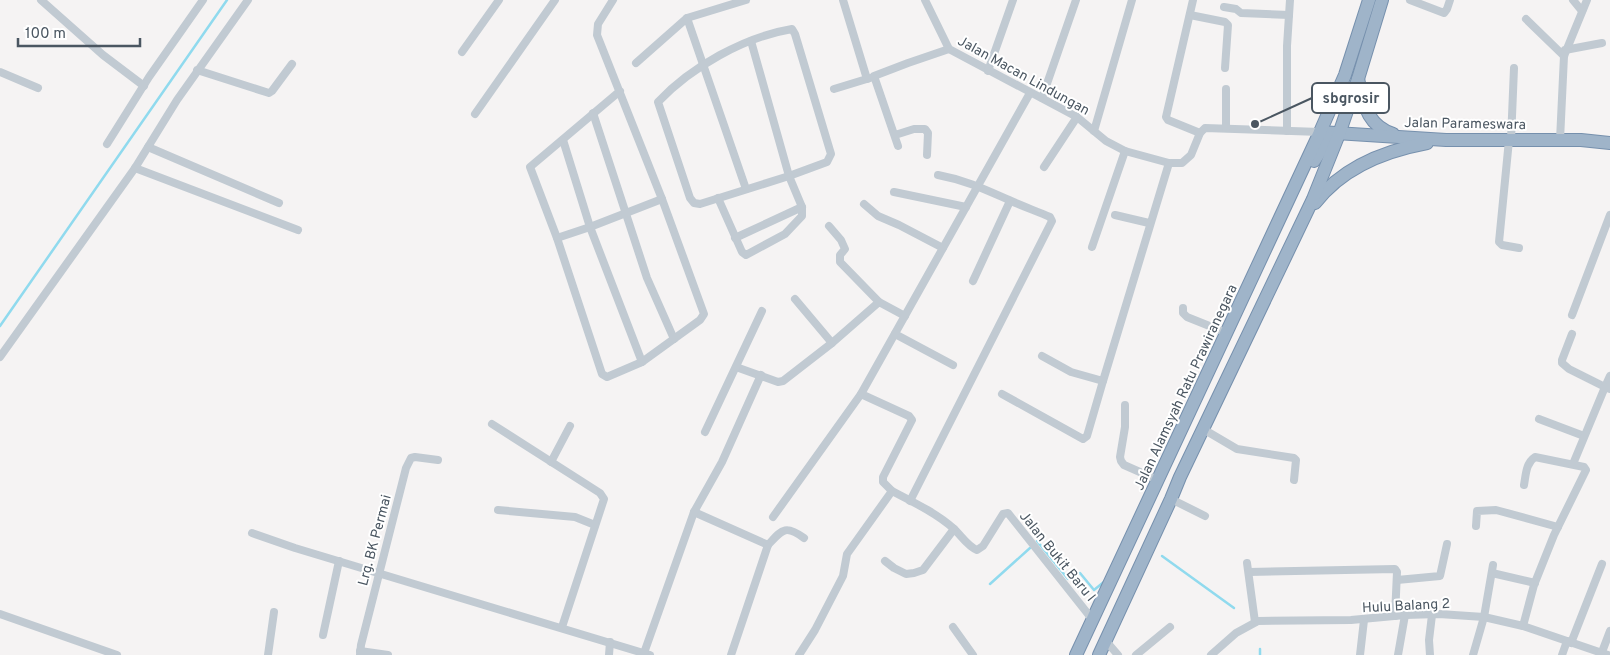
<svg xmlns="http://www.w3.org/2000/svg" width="1610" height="655" viewBox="0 0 1610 655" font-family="Overpass,sans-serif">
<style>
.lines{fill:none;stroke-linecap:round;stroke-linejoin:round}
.stream{stroke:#90daee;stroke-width:2.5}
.trunk-casing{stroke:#7690ad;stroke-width:14}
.minor{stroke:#c1cad2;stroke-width:8}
.trunk{stroke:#9fb4c9;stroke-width:12}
.labels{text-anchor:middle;stroke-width:4;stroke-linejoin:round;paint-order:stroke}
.street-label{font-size:14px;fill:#4a5661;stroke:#fff}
.leader{fill:none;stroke:#4a5661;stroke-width:2}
.callout-dot{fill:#4a5661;stroke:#fff;stroke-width:2}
.callout{fill:#fff;stroke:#4a5661;stroke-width:2}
.callout-label{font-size:15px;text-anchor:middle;font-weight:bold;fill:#4a5661}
</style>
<rect width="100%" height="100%" fill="#f5f3f3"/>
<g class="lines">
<!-- stream -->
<g class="stream">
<path d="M0,326l227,-326"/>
<path d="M1037,541l31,38 12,-6 14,17 11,-9"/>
<path d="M1162,556l72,52"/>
<path d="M990,584l40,-36"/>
<path d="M1260,655v-6"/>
</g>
<defs>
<g id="trunk">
<path d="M1358,79c6,24 8,46 35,55"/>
<path d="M1320,132l126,8h135l29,3"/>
<path d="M1314,161l13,-20 12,-7"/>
<path d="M1315,203c26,-34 69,-52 112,-60"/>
<path d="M1076,655l244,-523 25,-57 24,-75"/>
<path d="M1099,655l72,-156 9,-22 133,-278 26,-65 19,-55 24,-79"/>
</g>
</defs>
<!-- trunk casing -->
<use href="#trunk" class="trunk-casing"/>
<!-- minor -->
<g class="minor">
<path d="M41,0l62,55 41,31"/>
<path d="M613,0l-15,24 -1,11 65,164 42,115 -4,6 -58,42 -35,15 -5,-3 -45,-136 -27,-71 90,-76"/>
<path d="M843,0l24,79"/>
<path d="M925,0l24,49 128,68 29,24 19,10 44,12h13l9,-8 9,-22 5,-5 115,4"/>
<path d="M1193,0l-27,117 2,3 32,13"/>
<path d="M1410,0l34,13 3,-4 3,-9"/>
<path d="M1573,0l9,11"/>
<path d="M1224,7l12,2 5,4 48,2"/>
<path d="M1190,15l35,7 3,3 -3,43"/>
<path d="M687,18l59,171"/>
<path d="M1526,19l38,37"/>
<path d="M792,29l3,5 36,120 -4,8 -38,14 -89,28 -6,-1 -4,-5 -32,-96c33,-35 86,-65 134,-73z"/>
<path d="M1565,50l37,-7"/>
<path d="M462,52l37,-52"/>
<path d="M636,63l51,-45 59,-18"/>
<path d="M197,70l72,23 3,-2 20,-27"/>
<path d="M988,71l25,-71"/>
<path d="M0,72l38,16"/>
<path d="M834,89l36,-11"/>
<path d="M1042,98l34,-98"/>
<path d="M593,113l54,165 27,61"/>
<path d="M475,114l80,-114"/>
<path d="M1226,128v-39"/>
<path d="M1094,131l38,-131"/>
<path d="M1287,131v-85l3,-46"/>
<path d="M895,135l19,-6h11l3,4 -1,22"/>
<path d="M563,140l27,87 52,135"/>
<path d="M1509,140l-10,102 3,3 17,3"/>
<path d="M1511,140l3,-72"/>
<path d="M1560,140l4,-84 23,-56"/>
<path d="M107,144l42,-67 54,-77"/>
<path d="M898,146l-24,-70 34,-13 41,-14"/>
<path d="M148,147l131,56"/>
<path d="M1044,167l33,-50"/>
<path d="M135,168l163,62"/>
<path d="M894,192l72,15"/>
<path d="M718,198l24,54 4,3 39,-21 17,-18v-9l-13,-31 -38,-135"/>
<path d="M864,204l14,12 21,9 44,23"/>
<path d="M1115,215l34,8"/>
<path d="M829,226l12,14 4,9 -5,6v7l39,40"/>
<path d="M557,238l33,-11 72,-28"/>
<path d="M735,238l67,-31"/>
<path d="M1092,247l33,-96"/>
<path d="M973,281l37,-80"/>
<path d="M795,299l37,44"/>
<path d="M1183,308v5l4,4 40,16"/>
<path d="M1572,315l38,-100"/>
<path d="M895,334l58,31"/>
<path d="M1572,334l-10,26v3l7,6 36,18 5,-11"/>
<path d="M1042,356l29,16 32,9 66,-218"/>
<path d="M0,357l135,-189 42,-68 71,-100"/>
<path d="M736,367l42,15 5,-1 49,-38 47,-41 26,14"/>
<path d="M1002,394l81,45 4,-3 16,-55"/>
<path d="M1125,405v22l-5,30 1,4 3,4 34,15"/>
<path d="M1539,419l45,17"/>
<path d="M492,424l108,69 4,6 -42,128"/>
<path d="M1203,429l34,20 57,9 2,2 -2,20"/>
<path d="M705,432l57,-121"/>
<path d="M551,462l19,-36"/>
<path d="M1573,464l32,-77 5,2"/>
<path d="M892,491c21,11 44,22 61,37 8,7 14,18 24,22l6,-4 20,-32 5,-1 84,106"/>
<path d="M1171,499l34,17"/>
<path d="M910,501l142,-280 -2,-4c-14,-6 -28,-11 -41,-17 -25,-11 -44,-20 -71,-25"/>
<path d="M498,510l77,7 20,8"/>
<path d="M694,512l74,33 -37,110"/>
<path d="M773,517l88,-123"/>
<path d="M1476,526l1,-15 19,-1 62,17"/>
<path d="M252,533l43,15 355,107"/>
<path d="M768,545c14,-15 17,-21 36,-7"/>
<path d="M885,561l9,7 12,6 8,-1 9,-3 31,-41"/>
<path d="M1247,563l8,59"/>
<path d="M1249,572l146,-3 2,3 -2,44"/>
<path d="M1492,573l43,10"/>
<path d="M1397,580l43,-4 7,-32"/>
<path d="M0,614l117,41"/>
<path d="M1523,626l11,-41 20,-50 32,-65 -2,-3 -49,-10c-9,6 -9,17 -11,28"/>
<path d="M953,627l20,28"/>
<path d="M323,635l16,-74"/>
<path d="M1106,641l12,14"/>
<path d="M1571,643l31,-79"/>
<path d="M360,651l28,4"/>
<path d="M1602,652l8,-21"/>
<path d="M644,653l50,-141 28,-50 39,-87"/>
<path d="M268,655l6,-43"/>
<path d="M360,655l1,-10 45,-177 5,-10 4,-1 23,3"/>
<path d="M609,655l1,-13"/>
<path d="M799,655l16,-25 28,-54 4,-22 45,-63 -9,-9v-5l29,-57 -3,-4 -48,-22 169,-301"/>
<path d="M1136,655l34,-28"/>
<path d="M1211,655l25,-22 22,-12 93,-1 54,-5 34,-1 45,3 39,9 85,29"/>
<path d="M1360,655l4,-35"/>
<path d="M1398,655l7,-40"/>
<path d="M1430,655l-1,-15 3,-25"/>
<path d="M1473,655l11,-38 9,-52"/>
<path d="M1562,655l5,-14"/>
</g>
<!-- trunk -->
<use href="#trunk" class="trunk"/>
</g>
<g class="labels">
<!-- street labels -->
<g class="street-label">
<text transform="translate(1024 75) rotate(29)" y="5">Jalan Macan Lindungan</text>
<text transform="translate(1465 123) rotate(1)" y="5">Jalan Parameswara</text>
<text transform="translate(1185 387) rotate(-65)" y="5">Jalan Alamsyah Ratu Prawiranegara</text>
<text transform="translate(374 540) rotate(-75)" y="5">Lrg. BK Permai</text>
<text transform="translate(1058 556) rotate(51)" y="5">Jalan Bukit Baru I</text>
<text transform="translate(1406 605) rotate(-3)" y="5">Hulu Balang 2</text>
</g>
</g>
<!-- callouts -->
<path class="leader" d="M1255 124L1312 98"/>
<circle class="callout-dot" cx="1255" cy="124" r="5"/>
<rect class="callout" x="1312" y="83" width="77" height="30" rx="5"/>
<g class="callout-label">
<text x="1351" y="103">sbgrosir</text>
</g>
<!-- scale -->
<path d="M18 38v8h122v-8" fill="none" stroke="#4a5661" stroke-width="2.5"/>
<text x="25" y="38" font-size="15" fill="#4a5661" stroke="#ffffff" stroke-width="4" paint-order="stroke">100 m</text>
</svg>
